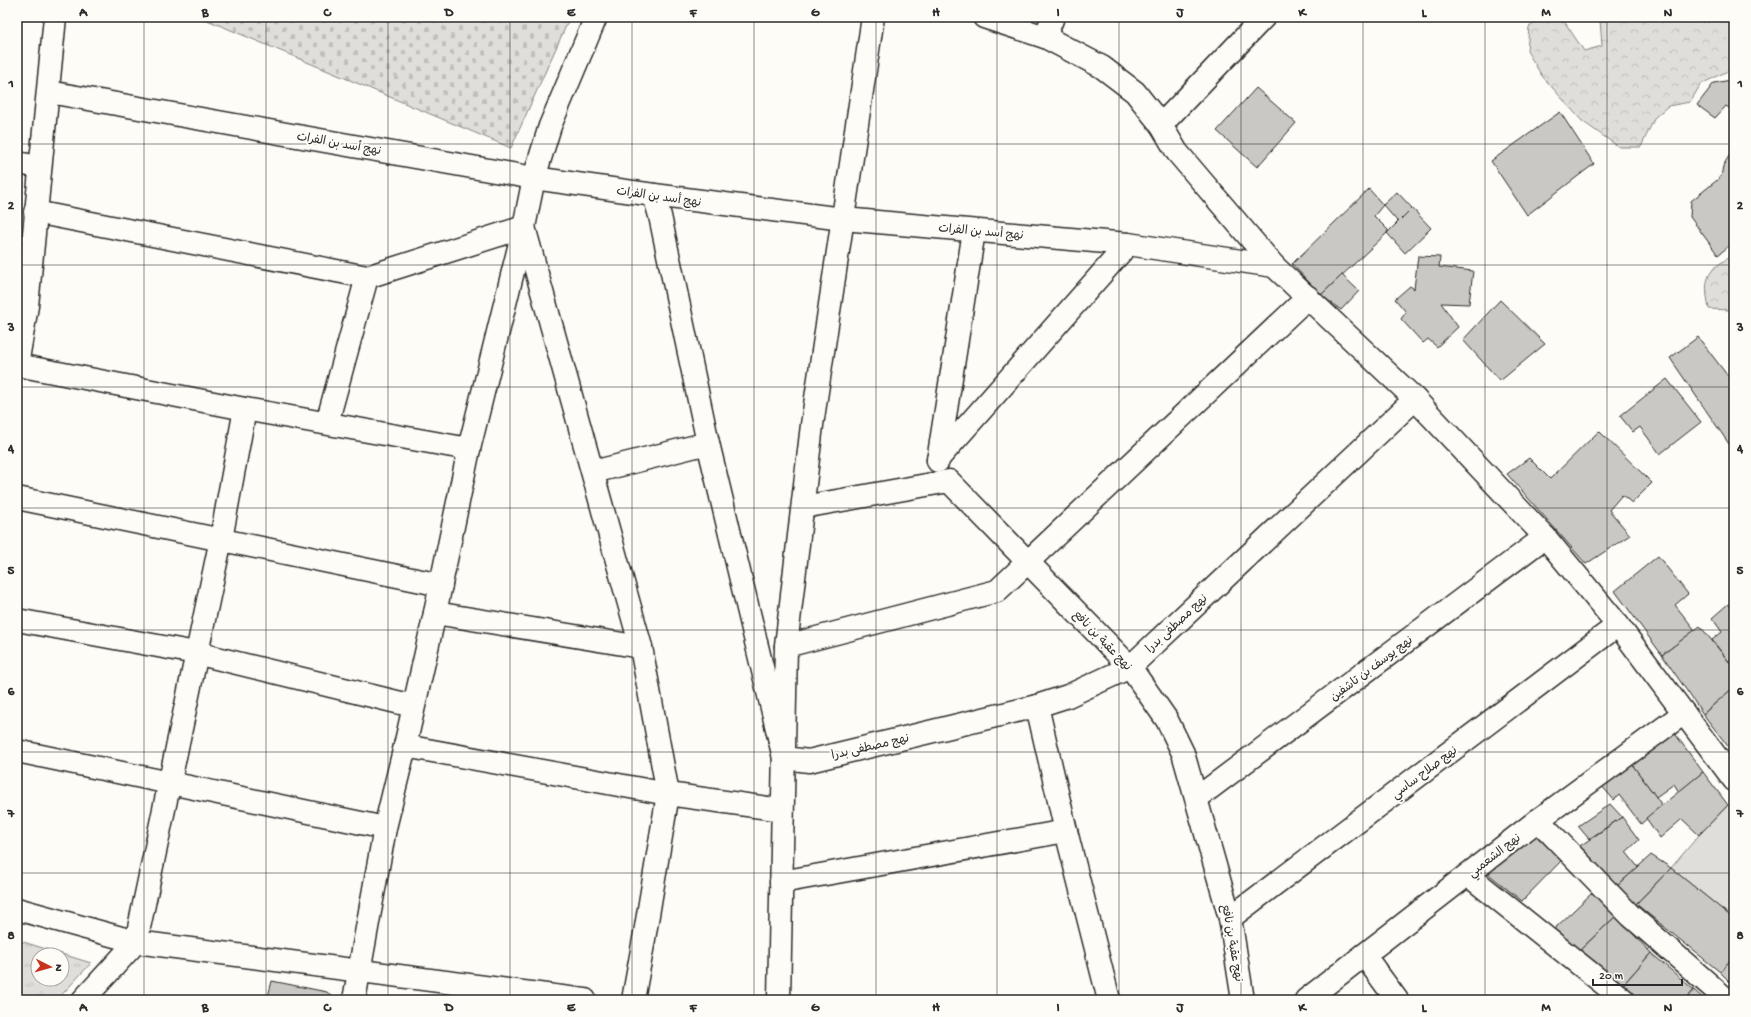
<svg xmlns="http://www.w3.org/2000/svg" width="1751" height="1017" viewBox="0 0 1751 1017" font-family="'Gochi Hand','Playpen Sans Arabic',sans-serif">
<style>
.green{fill:#dfdeda;stroke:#858482}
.forest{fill:url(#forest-crowns);stroke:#858482}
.cemetery{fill:url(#cemetery-stones);stroke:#858482}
.park{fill:url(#park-tufts);stroke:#858482;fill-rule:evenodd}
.building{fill:#c9c8c4;stroke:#2b2b2b}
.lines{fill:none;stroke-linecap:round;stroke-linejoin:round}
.minor-casing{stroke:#2b2b2b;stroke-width:25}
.minor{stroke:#fdfcf7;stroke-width:22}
.grid{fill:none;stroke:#2b2b2b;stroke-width:1;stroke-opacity:0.55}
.labels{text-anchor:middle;stroke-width:4;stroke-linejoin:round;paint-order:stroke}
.street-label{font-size:12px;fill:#2b2b2b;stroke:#fdfcf7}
.neatline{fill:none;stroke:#2b2b2b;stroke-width:1.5}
.grid-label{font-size:13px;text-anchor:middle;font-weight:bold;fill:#2b2b2b}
</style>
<defs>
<pattern id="forest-crowns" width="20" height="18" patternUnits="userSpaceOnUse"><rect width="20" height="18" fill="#dfdeda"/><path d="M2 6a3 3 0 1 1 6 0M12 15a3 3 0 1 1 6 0" fill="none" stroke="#c0bfbb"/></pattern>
<pattern id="cemetery-stones" width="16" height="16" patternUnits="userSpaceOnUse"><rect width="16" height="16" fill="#dfdeda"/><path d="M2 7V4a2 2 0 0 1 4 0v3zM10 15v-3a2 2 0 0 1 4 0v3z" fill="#c0bfbb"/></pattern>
<pattern id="park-tufts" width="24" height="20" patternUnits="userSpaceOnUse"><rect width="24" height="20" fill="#dfdeda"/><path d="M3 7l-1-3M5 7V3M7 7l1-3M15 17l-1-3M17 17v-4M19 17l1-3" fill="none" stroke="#c0bfbb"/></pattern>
</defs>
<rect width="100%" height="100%" fill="#fdfcf7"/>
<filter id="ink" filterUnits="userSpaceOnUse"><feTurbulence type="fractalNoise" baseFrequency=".025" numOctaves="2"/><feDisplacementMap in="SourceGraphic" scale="8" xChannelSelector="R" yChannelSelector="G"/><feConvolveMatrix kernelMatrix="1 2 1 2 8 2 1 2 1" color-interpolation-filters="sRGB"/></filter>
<g filter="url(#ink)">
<!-- green -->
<path class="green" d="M1728,805l6,5v109l-63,-51 28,-33z"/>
<!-- forest -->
<g class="forest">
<path d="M1544,17l20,4 20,30 18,-5 -2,-26 -5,-3h139v51l-33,16 -11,18 -22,4 -13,11 -14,30h-22l-37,-26 -40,-45 -15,-25 2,-24z"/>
<path d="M1734,255v52l-6,3 -19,-1c-6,-31 -3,-39 25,-54z"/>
</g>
<!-- cemetery -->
<path class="cemetery" d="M200,17h370l-59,131z"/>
<!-- park -->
<path class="park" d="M17,940l74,23 -34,37h-40zM38,955h24v24h-24z"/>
<!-- building -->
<g class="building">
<path d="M1731,80l3,2v29l-8,-5 -11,12 -18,-13 17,-22z"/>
<path d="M1256,88l40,35 -39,44 -40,-36z"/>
<path d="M1560,112l34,52 -67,51 -36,-54z"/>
<path d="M1729,156l5,2v84l-16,13 -28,-38 1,-16 30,-24 2,-11z"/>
<path d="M1369,189l14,16 -9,11 14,14 -1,3 -66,62 -29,-31z"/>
<path d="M1397,192l15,16 -14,14 -15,-17z"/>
<path d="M1412,208l19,20 -26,25 -18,-20z"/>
<path d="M1418,256l22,1 -1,10 34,4 -4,33 -28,-1 17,24 -21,20 -9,-8 -5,4 -22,-24 5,-7 -11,-13 15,-13 4,3z"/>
<path d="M1342,275l17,16 -18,19 -20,-15z"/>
<path d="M1500,300l45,44 -45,37 -37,-41z"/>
<path d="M1698,337l36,47v56l-5,4 -59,-86z"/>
<path d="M1667,379l34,43 -41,32 -20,-27 -7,5 -13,-16z"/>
<path d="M1599,431l53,52 -20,20 -10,-8 -13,15 21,25 -44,29 -79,-90 22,-16 21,21z"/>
<path d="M1658,556l30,38 -13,11 20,25 -33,25 -47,-64z"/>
<path d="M1728,604l6,7v57l-22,-28 10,-8 -10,-14z"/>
<path d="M1700,626l34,42v19l-31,27 -41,-59z"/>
<path d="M1734,687v67l-31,-40z"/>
<path d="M1673,731l30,41 -24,20 -5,-8 -18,13 -25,-34z"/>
<path d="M1631,763l31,42 -21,19 -22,-29 -5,5 -13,-15z"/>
<path d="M1703,772l25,33 -29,30 -17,-16 -22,19 -14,-20z"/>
<path d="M1610,804l12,13 -33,22 -11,-13z"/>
<path d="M1622,817l17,23 -13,12 12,15 -21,19 -37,-40z"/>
<path d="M1534,834l28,26 -40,41 -36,-29z"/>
<path d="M1651,855l20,13 -35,36 -19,-18z"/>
<path d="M1671,868l63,51v37l-14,16 -84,-68z"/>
<path d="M1594,891l22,25 -37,35 -26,-21z"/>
<path d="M1616,916l35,37 -29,33 -43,-35z"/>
<path d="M1651,953l43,37 -8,10h-47l-17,-14z"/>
<path d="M1734,956v30l-14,-14z"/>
<path d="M272,981l55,11 9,8h-69z"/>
<path d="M1694,990l11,10h-19z"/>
</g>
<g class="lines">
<defs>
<g id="minor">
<path d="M984,17l61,20 57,30 33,25 26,33 16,27 97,114 141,133 130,138 73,88 116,155"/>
<path d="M1045,37l8,-20"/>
<path d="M49,92l485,86 120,17 189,24 285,25 146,22"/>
<path d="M1161,125l103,-108"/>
<path d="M17,163l23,4"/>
<path d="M654,195l6,21 48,227 76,315 25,3 228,-55 31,-10 62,-29 285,-268"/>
<path d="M35,212l332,65"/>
<path d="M17,365l228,44 224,40"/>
<path d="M17,365l10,-59 28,-289"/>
<path d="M327,423l40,-146 157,-50 117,420 27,147 -24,145 -11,61"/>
<path d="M938,459l190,-215"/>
<path d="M938,461l36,-230"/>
<path d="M593,472l115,-29"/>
<path d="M17,498l424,87"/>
<path d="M803,507l146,-26 181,186 37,53 16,33 47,165 13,82"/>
<path d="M435,613l206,34"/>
<path d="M17,620l179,33 217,53"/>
<path d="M786,646l211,-55 311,-294"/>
<path d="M1037,706l29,125 43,169"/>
<path d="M405,746l263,48 114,16"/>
<path d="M17,751l368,77"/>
<path d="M1197,798l348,-261"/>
<path d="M1538,820l93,96 96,84"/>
<path d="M1468,875l156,125"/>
<path d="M781,882l285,-51"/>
<path d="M17,909l119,33 449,58"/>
<path d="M1230,918l388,-293"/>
<path d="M1364,955l33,45"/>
<path d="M83,1000l53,-58 85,-403 24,-130"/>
<path d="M354,1000l31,-172 20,-82 30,-133 34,-164 55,-222 10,-49 16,-52 46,-109"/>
<path d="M779,1000l7,-354 26,-221 61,-408"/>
<path d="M1306,1000l232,-180 146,-107"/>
</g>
</defs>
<!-- minor casing -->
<use href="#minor" class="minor-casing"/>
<!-- minor -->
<use href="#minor" class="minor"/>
</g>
</g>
<!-- grid -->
<path class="grid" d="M144,17v983M266,17v983M388,17v983M510,17v983M632,17v983M754,17v983M876,17v983M997,17v983M1119,17v983M1241,17v983M1363,17v983M1485,17v983M1607,17v983M17,144h1717M17,265h1717M17,387h1717M17,508h1717M17,630h1717M17,752h1717M17,873h1717"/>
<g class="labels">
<!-- street labels -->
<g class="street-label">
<text transform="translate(339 143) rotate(10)" y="4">نهج أسد بن الفرات</text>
<text transform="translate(659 196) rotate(8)" y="4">نهج أسد بن الفرات</text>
<text transform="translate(981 231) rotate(5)" y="4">نهج أسد بن الفرات</text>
<text transform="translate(1176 623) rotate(-43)" y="4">نهج مصطفى بدرا</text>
<text transform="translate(1103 640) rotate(46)" y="4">نهج عقبة بن نافع</text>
<text transform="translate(1371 668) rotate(-37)" y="4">نهج يوسف بن تاشفين</text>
<text transform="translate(870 746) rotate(-13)" y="4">نهج مصطفى بدرا</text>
<text transform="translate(1424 772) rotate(-37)" y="4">نهج صلاح ساسي</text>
<text transform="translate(1494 855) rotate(-38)" y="4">نهج الشعمبي</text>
<text transform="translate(1233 943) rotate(80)" y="4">نهج عقبة بن نافع</text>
</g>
</g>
<!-- margin -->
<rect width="1751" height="1017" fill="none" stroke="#fdfcf7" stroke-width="44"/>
<!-- north arrow -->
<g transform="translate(50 967) rotate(96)"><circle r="19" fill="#fdfcf7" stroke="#a9a8a5"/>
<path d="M0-3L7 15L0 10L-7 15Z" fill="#c8321e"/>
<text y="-6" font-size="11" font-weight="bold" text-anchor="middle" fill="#2b2b2b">N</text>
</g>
<!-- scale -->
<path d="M1593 979v6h89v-6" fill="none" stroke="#2b2b2b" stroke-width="2"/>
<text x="1599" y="979" font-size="12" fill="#2b2b2b" stroke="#fdfcf7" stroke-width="3" paint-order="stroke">20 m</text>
<rect x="22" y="22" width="1707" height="973" class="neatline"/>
<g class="grid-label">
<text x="83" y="16">A</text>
<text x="205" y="16">B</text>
<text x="327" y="16">C</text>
<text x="449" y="16">D</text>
<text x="571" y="16">E</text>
<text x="693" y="16">F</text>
<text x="815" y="16">G</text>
<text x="936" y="16">H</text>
<text x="1058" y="16">I</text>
<text x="1180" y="16">J</text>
<text x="1302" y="16">K</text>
<text x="1424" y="16">L</text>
<text x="1546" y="16">M</text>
<text x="1668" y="16">N</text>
<text x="11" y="87">1</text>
<text x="1740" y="87">1</text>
<text x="11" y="209">2</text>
<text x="1740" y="209">2</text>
<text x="11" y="331">3</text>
<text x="1740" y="331">3</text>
<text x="11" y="452">4</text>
<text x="1740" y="452">4</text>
<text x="11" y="574">5</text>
<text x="1740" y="574">5</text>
<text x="11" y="695">6</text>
<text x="1740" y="695">6</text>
<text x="11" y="817">7</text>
<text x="1740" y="817">7</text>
<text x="11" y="939">8</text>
<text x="1740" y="939">8</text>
<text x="83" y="1011">A</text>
<text x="205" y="1011">B</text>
<text x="327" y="1011">C</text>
<text x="449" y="1011">D</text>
<text x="571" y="1011">E</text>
<text x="693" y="1011">F</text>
<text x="815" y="1011">G</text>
<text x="936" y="1011">H</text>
<text x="1058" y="1011">I</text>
<text x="1180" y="1011">J</text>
<text x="1302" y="1011">K</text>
<text x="1424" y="1011">L</text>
<text x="1546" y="1011">M</text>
<text x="1668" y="1011">N</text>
</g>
</svg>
